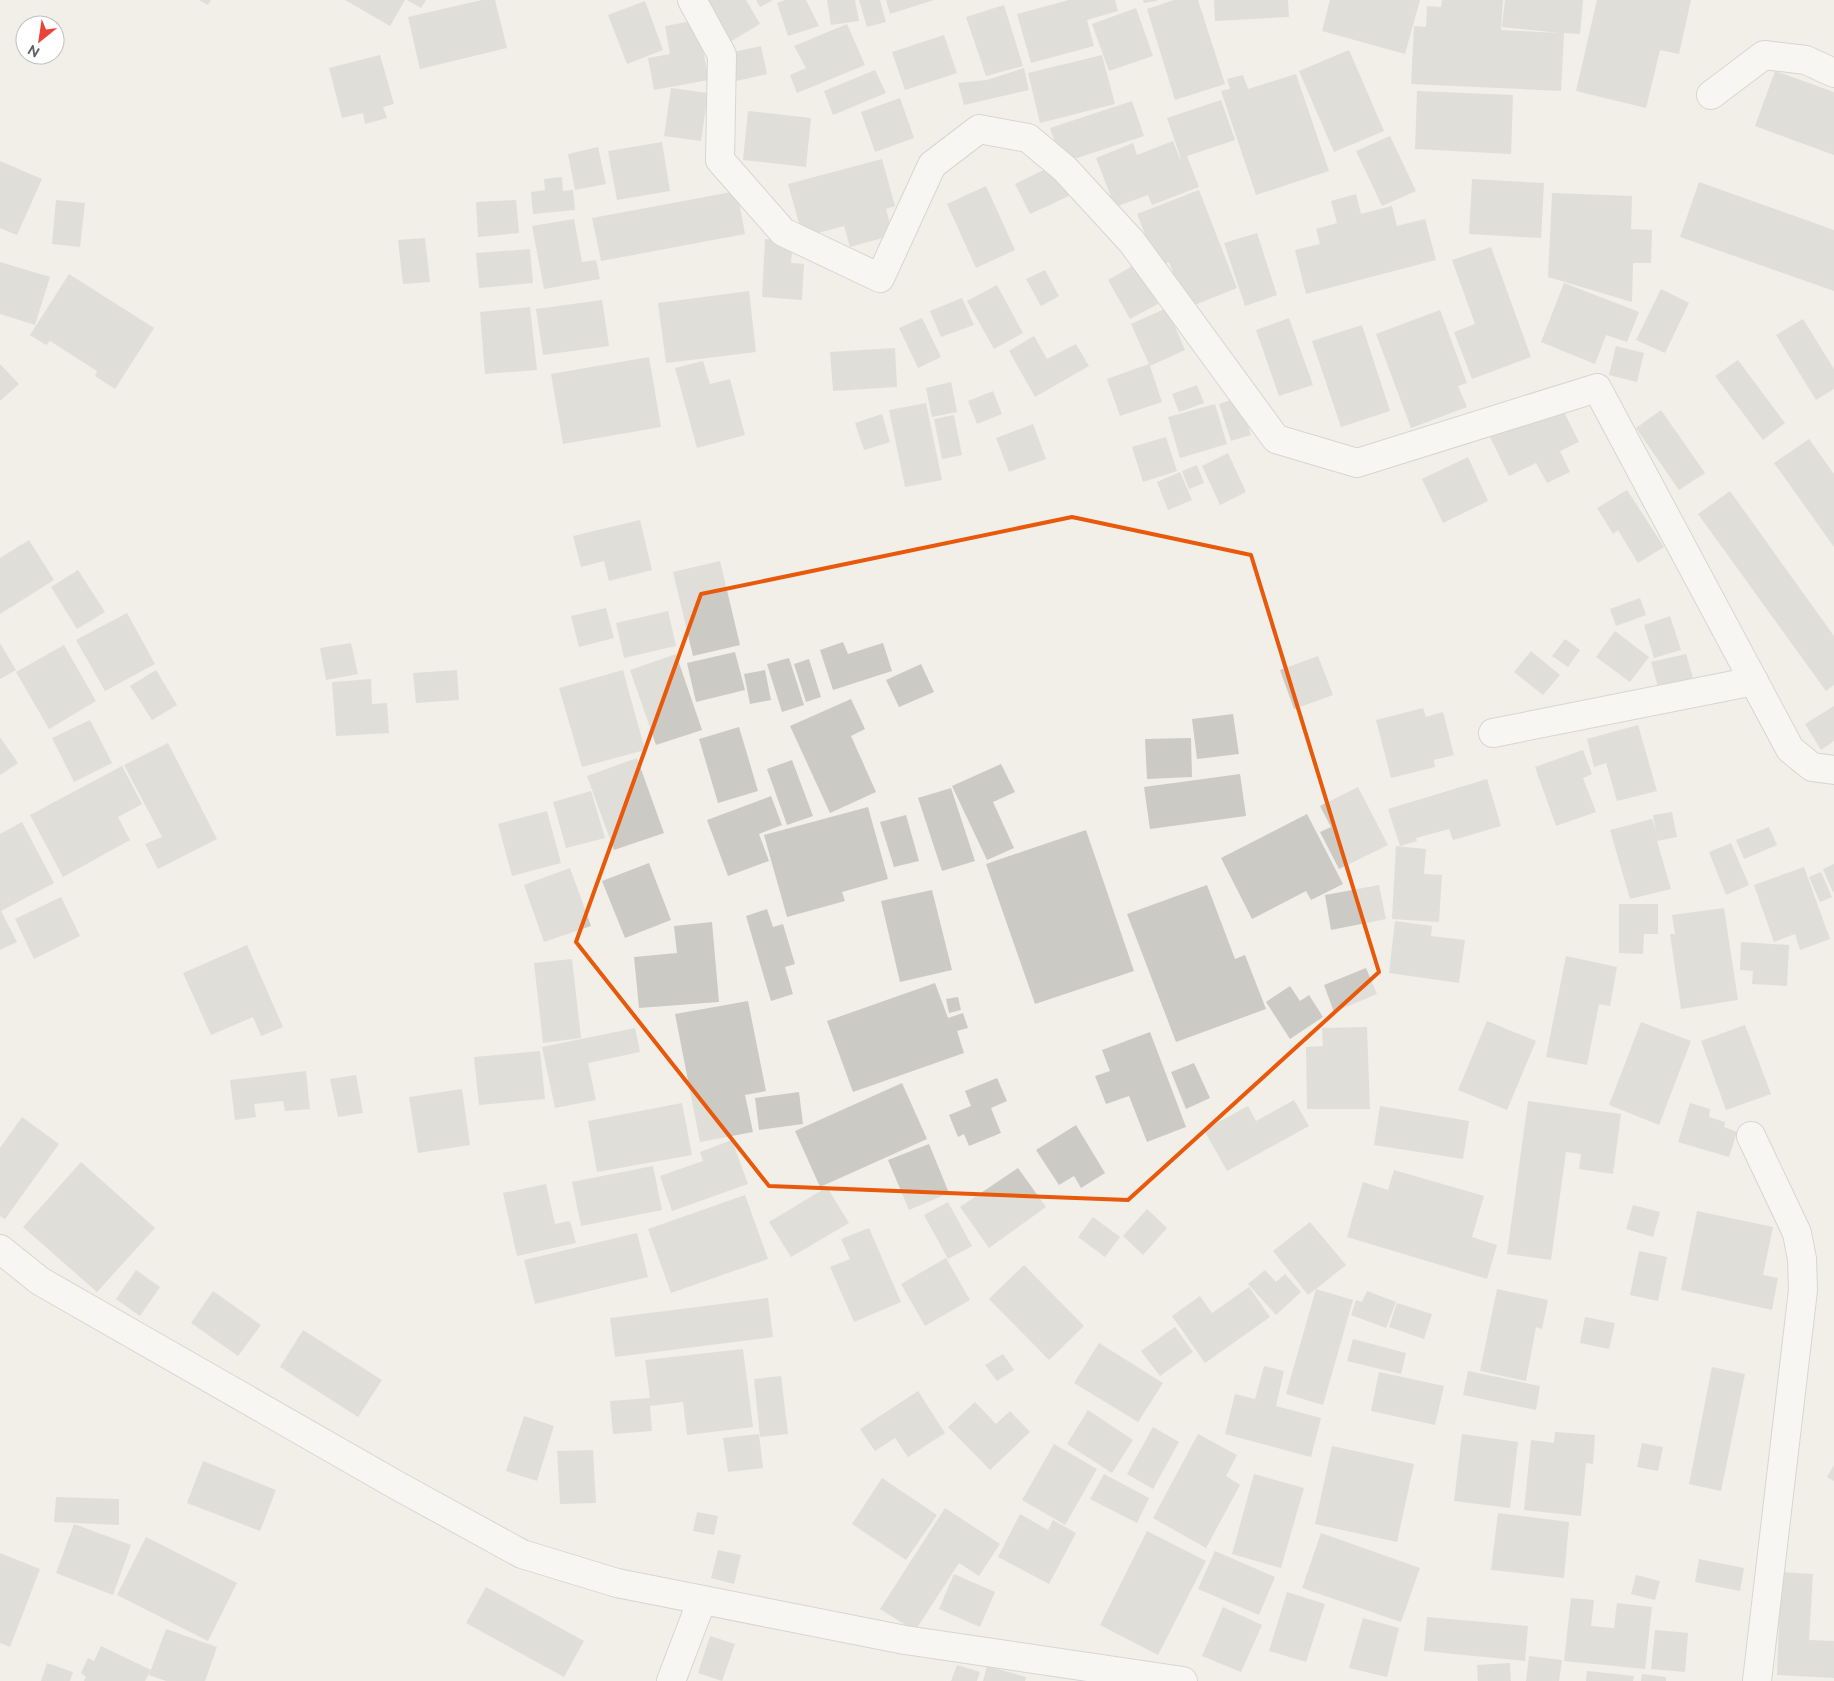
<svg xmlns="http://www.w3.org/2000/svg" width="1834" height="1681" viewBox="0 0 1834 1681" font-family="Raleway,sans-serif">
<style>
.building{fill:#cccac5}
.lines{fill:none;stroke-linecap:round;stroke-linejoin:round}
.minor-casing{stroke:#b5b8bc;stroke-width:30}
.minor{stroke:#fff;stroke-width:28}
.marked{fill:none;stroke:#e8590c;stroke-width:4;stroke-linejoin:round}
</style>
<rect width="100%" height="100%" fill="#f1efe8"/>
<!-- building -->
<g class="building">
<path d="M199,0h12l-3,5z"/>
<path d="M345,0h60l-15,26z"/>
<path d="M407,0h19l-5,8z"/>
<path d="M482,0h13l12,48 -87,21 -12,-52z"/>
<path d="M703,0h43l14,24 -32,19z"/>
<path d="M756,0h17l-13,7z"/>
<path d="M785,0h21l13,26 -31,10 -11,-33z"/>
<path d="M827,0h28l4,21 -28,4z"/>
<path d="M859,0h21l6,22 -19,5z"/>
<path d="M886,0h48l-44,14z"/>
<path d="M1069,0h46l3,11 -31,9 7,26 -63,17 -14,-49z"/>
<path d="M1143,0h14v1l-13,2z"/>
<path d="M1174,0h24l27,84 -50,16 -28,-91z"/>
<path d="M1214,0h74l1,17 -74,4z"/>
<path d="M1330,0h90l-15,54 -83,-23z"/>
<path d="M1442,0h61l-2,30 59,3 -58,-6 3,-27h78l-3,34 -16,-1 -3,58 -150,-7 3,-58 12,1 1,-21 14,1z"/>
<path d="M1597,0h94l-12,54 -19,-4 -14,58 -70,-17z"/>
<path d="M645,1l18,49 -36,14 -19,-49z"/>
<path d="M1004,5l19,61 -37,10 -20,-59z"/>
<path d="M1136,8l17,48 -44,15 -17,-47z"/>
<path d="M697,20l12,60 -55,10 -6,-32 22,-4 -5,-28z"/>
<path d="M847,24l18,41 -68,28 -7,-18 16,-7 -12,-22z"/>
<path d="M944,35l13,38 -52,17 -13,-38z"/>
<path d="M761,46l6,28 -31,7 -7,-28z"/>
<path d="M1349,50l35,81 -50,21 -35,-81z"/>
<path d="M380,55l14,49 -11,3 4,11 -22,6 -2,-11 -21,5 -13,-50z"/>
<path d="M1102,55l13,49 -75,19 -12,-50z"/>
<path d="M1024,68l5,22 -65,15 -6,-22 29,-3z"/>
<path d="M875,70l11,23 -53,22 -9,-24z"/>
<path d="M1775,71l59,21v63l-79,-29z"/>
<path d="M1296,74l33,97 -73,24 -35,-104 9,-2 -3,-10 16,-4 5,14z"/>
<path d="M671,88l37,5 -7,48 -37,-5z"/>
<path d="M1417,91l96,4 -2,59 -96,-5z"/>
<path d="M900,98l14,40 -39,14 -14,-40z"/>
<path d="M1221,100l14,40 -48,16 12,31 -47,18 -4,-10 -33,12 -19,-49 37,-15 4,12 36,-14 7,18h1l-14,-41z"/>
<path d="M1132,101l12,35 -82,27 -12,-35z"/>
<path d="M748,111l63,7 -5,49 -63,-7z"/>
<path d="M1390,136l26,55 -34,15 -26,-55z"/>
<path d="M662,142l8,49 -53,9 -9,-49z"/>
<path d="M598,147l8,37 -31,6 -7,-36z"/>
<path d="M882,159l13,47 -9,3 7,26 -43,12 -6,-21 -41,11 -15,-53z"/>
<path d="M0,161l42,18 -25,56 -17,-7z"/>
<path d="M1054,165l15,31 -39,18 -15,-30z"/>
<path d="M562,177l1,14 10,-1 2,20 -42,4 -2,-22 14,-2 -1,-11z"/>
<path d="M1472,179l72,4 -3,55 -72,-4z"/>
<path d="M1699,182l135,48v61l-154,-54z"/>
<path d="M986,186l29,64 -39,18 -29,-64z"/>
<path d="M1199,190l38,98 -50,20 -18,-46 -11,5 -21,-53z"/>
<path d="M737,191l8,43 -144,27 -9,-43z"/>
<path d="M1552,193l80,3 -1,33 21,1 -1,33h-18l-1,39 -84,-25z"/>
<path d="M1356,194l5,20 31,-8 5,20 28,-7 11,41 -130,34 -11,-44 25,-6 -4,-15 21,-6 -6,-22z"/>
<path d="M56,200l29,3 -5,44 -28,-3z"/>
<path d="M516,200l3,33 -41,4 -2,-35z"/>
<path d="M574,219l8,43 14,-2 4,19 -56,10 -12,-63z"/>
<path d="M1257,233l20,62 -32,11 -21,-63z"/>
<path d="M425,238l5,44 -27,2 -5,-44z"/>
<path d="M765,239l28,2 -2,22 13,1 -2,36 -40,-3z"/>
<path d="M1491,247l40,110 -59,22 -18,-47 21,-8 -23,-64z"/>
<path d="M530,249l3,34 -54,5 -3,-35z"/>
<path d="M0,262l50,15 -15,48 -35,-11z"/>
<path d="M1136,264l22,40 -28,15 -22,-39z"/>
<path d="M1045,270l14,26 -18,10 -15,-27z"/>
<path d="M69,274l85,54 -39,61 -20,-13 2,-5 -47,-30 -4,4 -16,-10z"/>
<path d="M1564,283l75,29 -12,30 -21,-7 -11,29 -54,-22z"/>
<path d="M997,285l26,48 -29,16 -27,-48z"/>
<path d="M1661,289l28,14 -24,50 -29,-13z"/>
<path d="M749,291l7,61 -90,11 -8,-60z"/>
<path d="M962,298l12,27 -33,12 -11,-26z"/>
<path d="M602,300l7,46 -66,9 -7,-46z"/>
<path d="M530,307l7,63 -52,4 -5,-62z"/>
<path d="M1167,308l18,42 -35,16 12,36 -42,14 -13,-37 42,-15 -18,-40z"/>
<path d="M1440,310l27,73 -9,3 9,21 -56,21 -35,-94z"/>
<path d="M922,318l19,39 -23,11 -19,-40z"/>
<path d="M1289,318l24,67 -34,11 -23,-66z"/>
<path d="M1803,319l31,50v20l-18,11 -40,-65z"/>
<path d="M1362,325l28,86 -49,16 -29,-86z"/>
<path d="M1034,336l13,23 29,-15 13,22 -54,31 -26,-46z"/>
<path d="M1616,346l28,7 -7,29 -28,-7z"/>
<path d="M895,348l2,39 -64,4 -3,-39z"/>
<path d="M649,357l12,70 -98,17 -12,-70z"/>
<path d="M1738,360l47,63 -22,17 -48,-64z"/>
<path d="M703,361l7,23 20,-5 15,56 -48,13 -22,-80z"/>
<path d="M0,364l19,20 -19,17z"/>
<path d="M951,382l6,30 -25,5 -6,-29z"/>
<path d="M1197,385l7,18 -25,9 -7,-18z"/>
<path d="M993,391l9,23 -25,10 -9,-23z"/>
<path d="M1239,397l12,38 -20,6 -12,-37z"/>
<path d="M1559,402l20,40 -19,9 10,21 -23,11 -11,-20 -27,13 -20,-41z"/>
<path d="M926,403l16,77 -37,7 -16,-77z"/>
<path d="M1215,404l12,40 -47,14 -12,-41z"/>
<path d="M1661,410l44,63 -26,17 -43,-62z"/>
<path d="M882,414l8,28 -26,8 -9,-27z"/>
<path d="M954,415l8,40 -20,4 -8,-40z"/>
<path d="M1033,424l13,35 -37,13 -13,-34z"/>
<path d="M1166,437l11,34 -34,11 -11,-35z"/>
<path d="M1809,439l25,35v73l-60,-84z"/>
<path d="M1228,453l18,39 -26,13 -18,-39z"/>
<path d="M1468,457l20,44 -45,22 -21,-44z"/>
<path d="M1197,465l7,18 -15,6 -7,-18z"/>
<path d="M1180,472l12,28 -24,10 -11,-28z"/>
<path d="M1627,490l37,57 -26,16 -20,-33 -5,4 -16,-26z"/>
<path d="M1730,491l104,145v49l-8,6 -128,-177z"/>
<path d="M640,520l12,50 -43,11 -5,-20 -23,6 -8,-31z"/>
<path d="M29,540l25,40 -54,34v-56z"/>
<path d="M720,561l20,84 -47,11 -20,-84z"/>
<path d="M78,570l27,42 -28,17 -26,-42z"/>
<path d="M1640,598l6,17 -30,11 -6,-17z"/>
<path d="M606,608l8,30 -35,9 -8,-31z"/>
<path d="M668,611l8,35 -52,12 -8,-35z"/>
<path d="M127,613l28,51 -50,27 -29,-51z"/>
<path d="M1670,616l11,34 -27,8 -10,-33z"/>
<path d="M1615,631l34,26 -19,25 -34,-25z"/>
<path d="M1565,639l15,11 -12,17 -16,-11z"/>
<path d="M843,642l5,12 35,-11 9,28 -59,19 -13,-40z"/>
<path d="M0,643l16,27 -16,9z"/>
<path d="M351,643l7,31 -32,6 -6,-32z"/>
<path d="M64,645l32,56 -47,28 -33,-57z"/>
<path d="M1531,651l29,24 -17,20 -29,-23z"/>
<path d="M735,652l10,38 -49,12 -9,-39z"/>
<path d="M676,654l26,76 -46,15 -26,-75z"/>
<path d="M1686,654l7,24 -35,9 -7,-25z"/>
<path d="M1318,656l15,39 -39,14 -14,-39z"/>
<path d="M789,658l15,47 -22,7 -15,-48z"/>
<path d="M809,659l12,38 -15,5 -12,-38z"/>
<path d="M921,664l13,28 -35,15 -13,-27z"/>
<path d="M156,670l21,35 -25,15 -22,-34z"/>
<path d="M457,670l2,30 -43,3 -3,-30z"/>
<path d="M623,670l22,80 -63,17 -23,-79z"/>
<path d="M765,670l6,30 -21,4 -6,-30z"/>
<path d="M371,679l1,25 15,-1 2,30 -53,3 -4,-54z"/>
<path d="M851,699l14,30 -14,7 25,56 -46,21 -40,-87z"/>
<path d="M1834,706v35l-13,9 -16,-26z"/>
<path d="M1423,708l3,9 17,-5 11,43 -20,5 1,7 -44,11 -15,-58z"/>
<path d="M1233,714l6,40 -42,5 -5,-40z"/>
<path d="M90,720l22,43 -38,19 -22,-44z"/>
<path d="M1638,725l19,66 -40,10 -11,-38 -12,4 -7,-28z"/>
<path d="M739,727l19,64 -40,12 -19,-64z"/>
<path d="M0,737l18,26 -18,12z"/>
<path d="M1191,738l1,39 -45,2 -2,-40z"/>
<path d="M168,743l49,96 -59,30 -13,-25 17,-7 -38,-72z"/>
<path d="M1583,750l9,24 -9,4 13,34 -40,14 -21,-59z"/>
<path d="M637,758l27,75 -50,17 -27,-74z"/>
<path d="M792,760l21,56 -26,9 -20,-56z"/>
<path d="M1001,764l14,28 -22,10 21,46 -27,12 -35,-74z"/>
<path d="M122,766l20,38 -24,13 12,23 -67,37 -33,-62z"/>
<path d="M1240,774l6,42 -96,13 -6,-42z"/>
<path d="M1487,779l14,47 -48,14 -4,-11 -33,9 1,3 -17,5 -12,-37z"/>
<path d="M1358,787l30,58 -49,24 -19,-37 11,-5 -11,-21z"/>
<path d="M951,788l24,73 -33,10 -24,-73z"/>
<path d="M591,791l14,47 -39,10 -13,-46z"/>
<path d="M771,796l11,29 -23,9 10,27 -41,15 -21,-56z"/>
<path d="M868,807l20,72 -46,13 3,9 -58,16 -23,-82z"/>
<path d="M547,811l14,52 -49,13 -14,-52z"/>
<path d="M1672,812l5,25 -20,4 14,48 -41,10 -20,-69 42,-11 4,12 -3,-16z"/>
<path d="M1307,814l36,70 -32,16 -5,-9 -54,28 -31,-61z"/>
<path d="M906,815l13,46 -25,6 -14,-45z"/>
<path d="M22,822l32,61 -53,28 16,31 -17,8v-116z"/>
<path d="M1769,827l8,18 -33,14 -8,-19z"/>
<path d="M1086,830l48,141 -99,33 -49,-140z"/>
<path d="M1731,843l18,42 -23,10 -17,-43z"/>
<path d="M1396,846l30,3 -2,25 18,1 -3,47 -47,-3z"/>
<path d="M649,863l22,57 -46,18 -23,-57z"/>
<path d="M1834,864v27l-1,1 -10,-23z"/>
<path d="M1804,867l26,72 -30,11 -5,-16 -21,8 -20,-57z"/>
<path d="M570,868l21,58 -47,16 -20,-57z"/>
<path d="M1821,872l11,25 -12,5 -11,-25z"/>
<path d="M1207,885l28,74 10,-4 21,54 -90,33 -49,-128z"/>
<path d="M1379,885l7,34 -55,11 -6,-35z"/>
<path d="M932,890l20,80 -52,12 -19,-81z"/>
<path d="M61,897l19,39 -46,23 -19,-40z"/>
<path d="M1619,904h39v30h-14l-1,20 -24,-1z"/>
<path d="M1724,908l14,92 -57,9 -11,-75h5l-3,-19z"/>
<path d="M767,909l6,18 10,-3 12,40 -10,3 8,27 -22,7 -25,-85z"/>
<path d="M1395,921l37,5 -1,10 34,4 -6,43 -70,-10z"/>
<path d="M712,922l7,80 -80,6 -5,-51 43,-4 -3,-27z"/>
<path d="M1741,942l48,3 -2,41 -35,-2 1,-13 -13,-1z"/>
<path d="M247,945l36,82 -22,9 -8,-19 -42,18 -28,-62z"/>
<path d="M1566,956l51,11 -7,39 -11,-2 -12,61 -41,-8z"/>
<path d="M572,959l9,79 -38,5 -9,-80z"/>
<path d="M1366,968l11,26 -43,18 -10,-27z"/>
<path d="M935,983l13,35 15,-5 5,15 -11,3 7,22 -111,39 -26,-71z"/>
<path d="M1290,986l10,15 9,-6 14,22 -33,22 -24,-37z"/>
<path d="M958,997l3,13 -12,3 -3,-14z"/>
<path d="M748,1001l18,90 -21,4 8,37 -53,10 -25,-128z"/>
<path d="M1487,1021l49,20 -29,69 -49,-20z"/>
<path d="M1641,1022l50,19 -32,84 -50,-20z"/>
<path d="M1745,1025l26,69 -45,16 -25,-69z"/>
<path d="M1367,1027l3,82h-63l-1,-62 17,-1 -1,-18z"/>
<path d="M635,1028l5,24 -52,11 8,37 -41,8 -13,-61z"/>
<path d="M1150,1032l36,95 -39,15 -18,-46 -23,8 -11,-28 15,-5 -8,-21z"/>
<path d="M540,1051l5,48 -66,6 -5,-48z"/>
<path d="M1194,1063l16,35 -24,11 -15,-37z"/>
<path d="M306,1071l4,38 -25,2 -2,-10 -29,3 2,13 -21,3 -5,-40z"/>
<path d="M356,1075l7,38 -25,4 -8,-38z"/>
<path d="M997,1078l10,23 -16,7 10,25 -32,13 -5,-12 -6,3 -9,-22 22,-9 -6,-15z"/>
<path d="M902,1083l25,56 -107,48 -25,-56z"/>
<path d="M462,1089l8,56 -52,8 -9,-56z"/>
<path d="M799,1092l4,32 -44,6 -4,-32z"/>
<path d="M1294,1100l15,26 -82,45 -23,-41 44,-24 8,15z"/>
<path d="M1528,1101l93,13 -8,60 -34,-5 2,-15 -15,-2 -15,108 -44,-6z"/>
<path d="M682,1103l10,52 -95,17 -9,-51z"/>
<path d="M1690,1103l20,6 -1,8 16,5 -1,5 13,5 -8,25 -51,-15z"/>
<path d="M1380,1106l89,15 -6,38 -89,-14z"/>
<path d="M22,1117l37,27 -54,75 -5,-3v-68z"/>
<path d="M1076,1125l29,48 -24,15 -7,-12 -15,9 -23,-35z"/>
<path d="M732,1140l16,44 -76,27 -12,-35 43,-15 -3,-9z"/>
<path d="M929,1144l20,49 -40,17 -21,-50z"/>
<path d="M81,1162l74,66 -58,64 -74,-65z"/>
<path d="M653,1166l9,44 -81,16 -9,-44z"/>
<path d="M1018,1168l28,39 -57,41 -29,-41z"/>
<path d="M1394,1170l90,26 -12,41 25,8 -10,34 -140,-42 16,-55 25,8z"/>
<path d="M546,1184l9,40 15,-3 6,22 -59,13 -14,-63z"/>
<path d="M827,1187l22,36 -58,34 -22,-35z"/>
<path d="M745,1195l23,64 -97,34 -23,-64z"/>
<path d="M948,1202l24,44 -24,13 -24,-44z"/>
<path d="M1633,1205l27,7 -7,25 -27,-8z"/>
<path d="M1147,1209l20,19 -24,27 -20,-19z"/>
<path d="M1697,1211l76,16 -10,48 15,3 -6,32 -91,-20z"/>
<path d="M1093,1217l27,20 -15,20 -27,-20z"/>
<path d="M1310,1222l36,43 -30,24 37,11 -30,105 -37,-11 30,-105 -8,6 -35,-44z"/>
<path d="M869,1228l32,74 -47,20 -24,-55 20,-8 -9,-20z"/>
<path d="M637,1233l11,44 -113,27 -11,-44z"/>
<path d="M1639,1251l28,6 -9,44 -28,-6z"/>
<path d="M946,1258l24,42 -45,26 -24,-42z"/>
<path d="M1024,1265l60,61 -35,34 -60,-61z"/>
<path d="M136,1270l24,17 -20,29 -24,-17z"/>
<path d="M1265,1270l11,12 9,-8 16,18 -25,23 -28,-31z"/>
<path d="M1249,1287l21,30 -65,46 -33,-47 28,-20 12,17z"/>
<path d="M1497,1289l51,11 -6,29 -6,-2 -10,54 -46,-10z"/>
<path d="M213,1291l48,34 -23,31 -47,-33z"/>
<path d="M1367,1291l29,11 -10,26 -35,-13 5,-15 6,2z"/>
<path d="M768,1298l5,39 -158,20 -5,-39z"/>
<path d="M1397,1303l35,11 -8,25 -35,-12z"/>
<path d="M1585,1317l30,6 -6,26 -29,-6z"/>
<path d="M1175,1327l18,25 -33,24 -19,-25z"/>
<path d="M303,1330l79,50 -24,37 -78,-50z"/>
<path d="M1353,1339l53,14 -5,21 -54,-13z"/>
<path d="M1099,1343l64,40 -25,39 -64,-39z"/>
<path d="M743,1349l10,78 -66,8 -4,-33 -33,4 2,25 -39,3 -3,-33 40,-3 -5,-38z"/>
<path d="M1003,1354l11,16 -17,11 -12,-16z"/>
<path d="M1264,1366l20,5 -8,35 45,12 -10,39 -86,-23 10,-40 20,5z"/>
<path d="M1712,1367l33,7 -24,117 -32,-7z"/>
<path d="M1468,1371l72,15 -4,24 -73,-15z"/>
<path d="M1379,1372l65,14 -9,39 -64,-14z"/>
<path d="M781,1376l7,58 -28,3 -6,-58z"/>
<path d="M918,1391l27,42 -37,24 -13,-19 -20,13 -15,-22z"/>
<path d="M975,1402l21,22 14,-13 20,21 -40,38 -42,-43z"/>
<path d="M1088,1410l45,30 -21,33 -45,-29z"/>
<path d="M524,1416l30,10 -17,55 -31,-10z"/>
<path d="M1153,1427l26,15 -26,47 -26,-15z"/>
<path d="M1555,1432l40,3 -2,29 -7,-1 -5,53 -57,-6 7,-70 23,3z"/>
<path d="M759,1434l4,34 -35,4 -5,-34z"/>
<path d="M1198,1434l39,21 -11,21 14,9 -34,63 -53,-30z"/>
<path d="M1462,1434l56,8 -8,66 -56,-7z"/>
<path d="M1642,1443l21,4 -5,24 -21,-4z"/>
<path d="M1054,1444l43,25 -32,56 -43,-25z"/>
<path d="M1332,1446l82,18 -17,78 -82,-18z"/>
<path d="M593,1450l3,53 -36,1 -3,-53z"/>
<path d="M203,1461l73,29 -16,41 -73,-28z"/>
<path d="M1834,1465v16l-7,-4z"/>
<path d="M1104,1474l45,24 -12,25 -47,-24z"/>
<path d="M1254,1474l50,14 -23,80 -49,-14z"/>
<path d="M882,1478l55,37 -31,45 -54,-36z"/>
<path d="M56,1497l63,2v26l-65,-3z"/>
<path d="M945,1508l55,36 -21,32 -20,-13 -44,68 -35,-22z"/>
<path d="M697,1512l21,4 -4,19 -21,-4z"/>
<path d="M1498,1513l71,9 -5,56 -73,-8z"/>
<path d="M1020,1514l28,16 5,-10 23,13 -27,51 -51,-27z"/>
<path d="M74,1524l57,21 -18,50 -57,-22z"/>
<path d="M1147,1531l59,30 -48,94 -58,-30z"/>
<path d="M1321,1533l99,35 -19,54 -99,-34z"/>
<path d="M146,1537l91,46 -29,58 -91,-46z"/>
<path d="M718,1550l23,5 -7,29 -23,-6z"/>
<path d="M1215,1551l60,26 -16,38 -61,-26z"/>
<path d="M0,1553l40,16 -30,78 -10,-4z"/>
<path d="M1699,1559l45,9 -4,23 -45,-9z"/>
<path d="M1781,1572l32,2 -4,66 25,1v37l-57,-3z"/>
<path d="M954,1574l41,18 -15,35 -41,-18z"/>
<path d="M1636,1575l24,6 -5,19 -24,-6z"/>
<path d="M486,1587l98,54 -20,36 -98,-54z"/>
<path d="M1287,1592l38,12 -19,58 -37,-11z"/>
<path d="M1571,1598l23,2 -3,26 23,2 3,-25 35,4 -7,62 -81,-8z"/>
<path d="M1223,1607l39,18 -21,47 -39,-16z"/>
<path d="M1427,1617l101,9 -3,35 -101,-10z"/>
<path d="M1363,1618l36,10 -12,49 -38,-9z"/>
<path d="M166,1629l51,18 -12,34h-39l-17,-6z"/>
<path d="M1655,1630l33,3 -3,39 -34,-3z"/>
<path d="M710,1636l25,8 -13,37 -24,-8z"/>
<path d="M101,1646l50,24 -6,11h-61l2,-4 -5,-4 7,-15 6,3z"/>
<path d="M1529,1656l33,4 -3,21h-33z"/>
<path d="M47,1663l26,9 -3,9h-29z"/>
<path d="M1510,1663l1,18h-33l-1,-16z"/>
<path d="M957,1665l23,7 -3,9h-26z"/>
<path d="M987,1666l39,11 -1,4h-42z"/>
<path d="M1587,1671l47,5 -1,5h-47z"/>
<path d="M1642,1674l24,3v4h-25z"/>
</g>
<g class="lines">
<defs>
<g id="minor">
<path d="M692,0l30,55 -2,105 63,72 97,46 52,-113 47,-36 49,9 37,31 67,73 144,197 81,24 240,-75 193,361 22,18 22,3"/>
<path d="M1711,95l53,-40 42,5 28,13"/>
<path d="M1493,733l261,-52"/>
<path d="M1751,1136l46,97 5,26 1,31 -46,391"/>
<path d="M0,1249l40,32 358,205 124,68 95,29 288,57 278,41"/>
<path d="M671,1681l31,-81"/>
</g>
</defs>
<!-- minor casing -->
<use href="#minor" class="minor-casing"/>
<!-- minor -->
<use href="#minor" class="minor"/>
</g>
<!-- marked area -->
<path d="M0 0H1834V1681H0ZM1072,517l179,38 128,417 -251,228 -359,-14 -193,-244 125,-348z" fill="#f1efe8" fill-opacity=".55" fill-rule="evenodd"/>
<path class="marked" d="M1072,517l179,38 128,417 -251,228 -359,-14 -193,-244 125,-348z"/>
<!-- north arrow -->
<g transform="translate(40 40) rotate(210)"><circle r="24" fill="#ffffff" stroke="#bfc1c3"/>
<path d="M0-4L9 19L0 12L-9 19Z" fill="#ea4335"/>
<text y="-8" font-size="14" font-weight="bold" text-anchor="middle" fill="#5f6368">N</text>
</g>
</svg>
